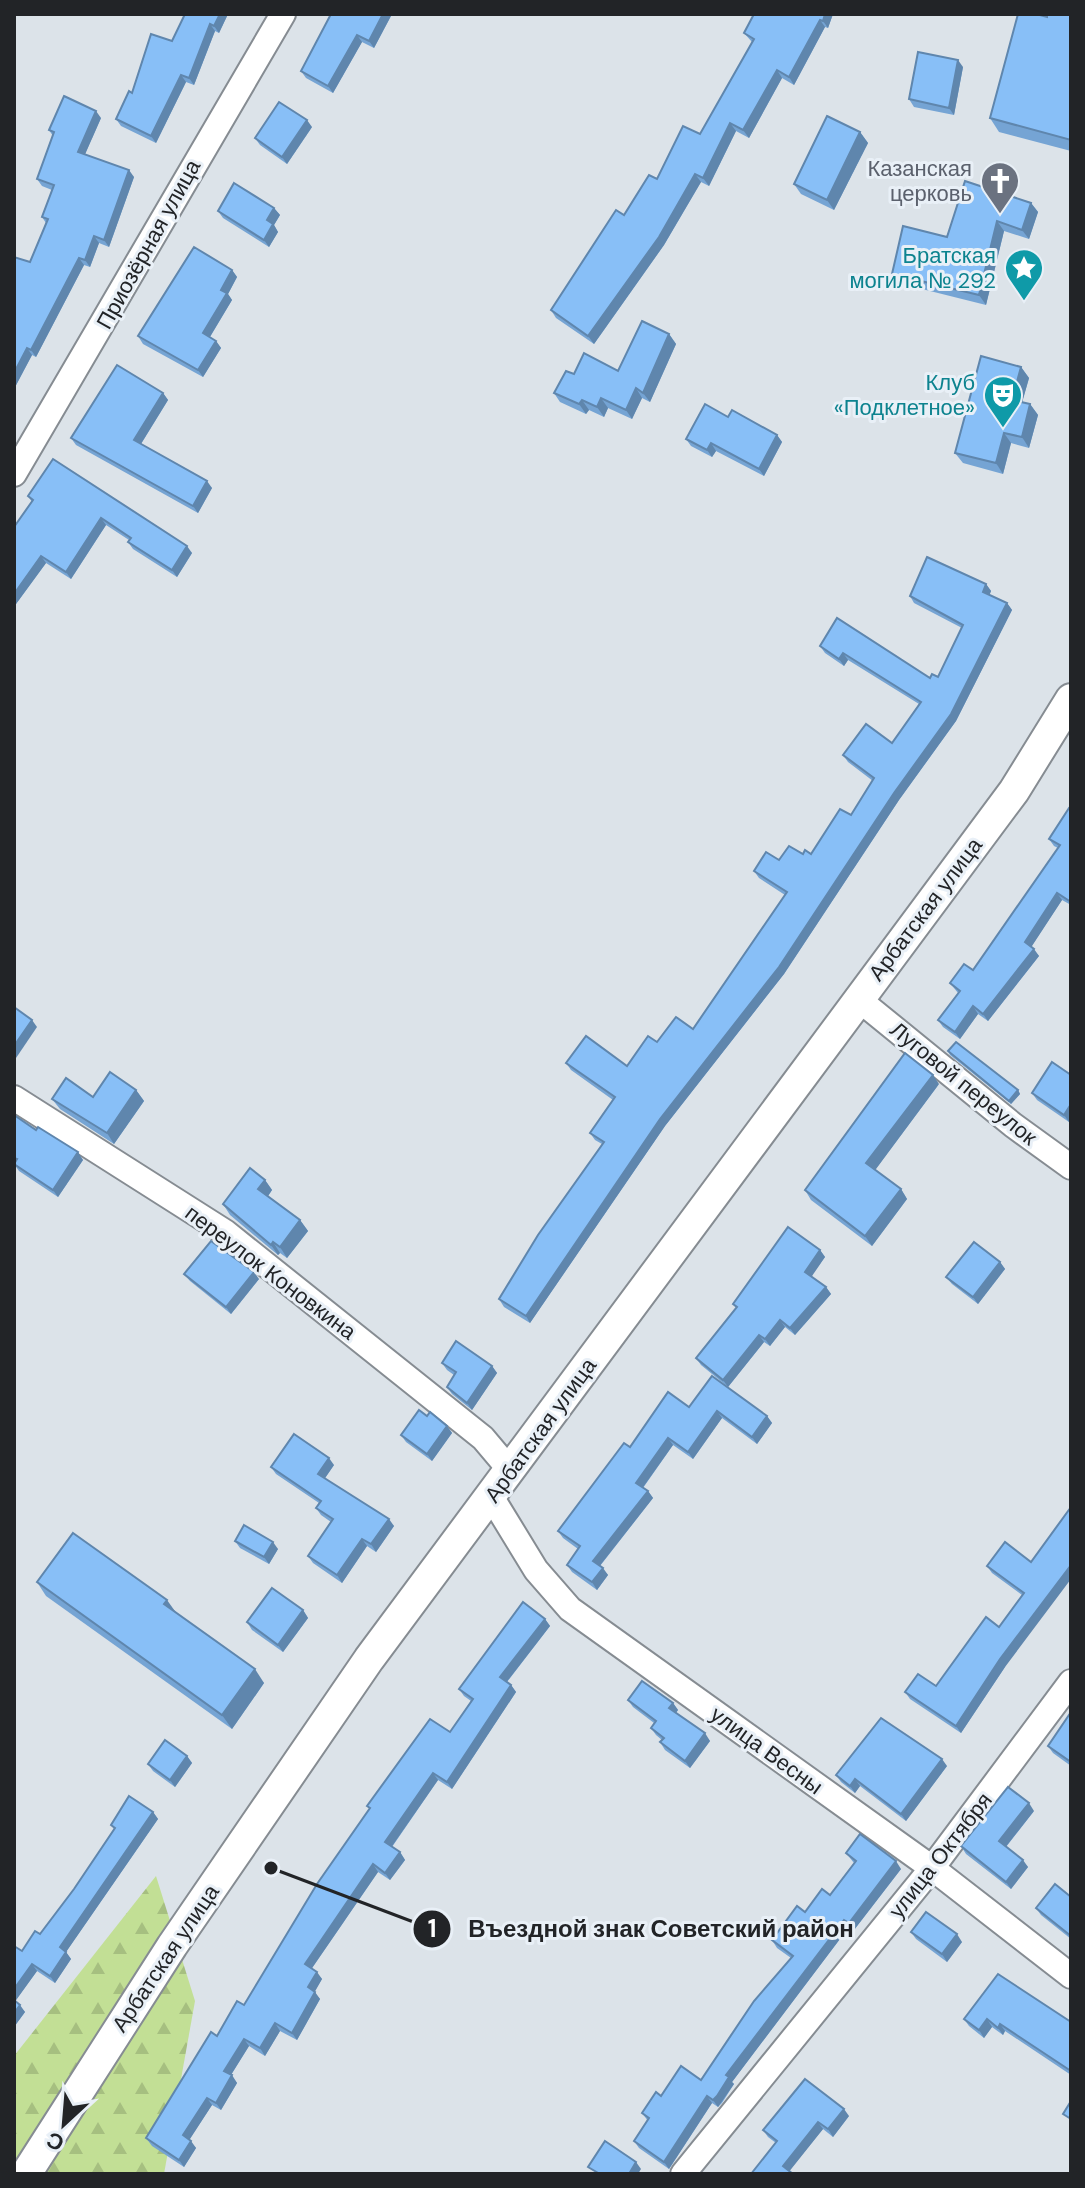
<svg xmlns="http://www.w3.org/2000/svg" width="1085" height="2188" viewBox="0 0 1085 2188" font-family="'DM Sans',sans-serif">
<style>
.forest{fill:url(#forest-firs)}
.lines{fill:none;stroke-linecap:round;stroke-linejoin:round}
.minor-casing{stroke:#868c92;stroke-width:28}
.major-casing{stroke:#868c92;stroke-width:34}
.minor{stroke:#fff;stroke-width:24}
.major{stroke:#fff;stroke-width:30}
.wall{fill:#75a4d4}
.shaded-wall{fill:#5f86ad}
.building{fill:#88bff7;stroke:#5f86ad;stroke-width:2}
.labels{text-anchor:middle;stroke-width:6;stroke-linejoin:round;paint-order:stroke}
.worship-label{font-size:22px;fill:#5b616d;stroke:#e9f0f7;text-anchor:end}
.street-label{font-size:22px;fill:#222427;stroke:#e9f0f7}
.culture-label{font-size:22px;fill:#0d838f;stroke:#e9f0f7;text-anchor:end}
.leader{fill:none;stroke:#222427;stroke-width:3}
.callout-dot{fill:#222427;stroke:#e9f0f7;stroke-width:3}
.mark-label{font-size:24px;text-anchor:middle;font-weight:bold;fill:#fff}
.callout-label{font-size:24px;text-anchor:middle;font-weight:bold;fill:#222427;stroke:#e9f0f7;stroke-width:6;stroke-linejoin:round;paint-order:stroke}
</style>
<defs>
<pattern id="forest-firs" width="22" height="20" patternUnits="userSpaceOnUse" patternTransform="scale(2)"><rect width="22" height="20" fill="#c2df95"/><path d="M5 1l3.5 6h-7zM16 11l3.5 6h-7z" fill="#a6bf80"/></pattern>
</defs>
<rect width="100%" height="100%" fill="#dce3e9"/>
<!-- forest -->
<path class="forest" d="M156,1876l39,125 -31,173h-150v-118z"/>
<g class="lines">
<defs>
<g id="minor">
<path d="M14,474l269,-460"/>
<path d="M857,998l156,127 58,42"/>
<path d="M14,1098l211,134 258,206 27,32"/>
<path d="M492,1498l44,72 34,39 362,259 139,108"/>
<path d="M683,2174l249,-306 139,-186"/>
</g>
<path id="major" d="M26,2174l146,-228 197,-287 645,-868 57,-92"/>
</defs>
<!-- minor casing -->
<use href="#minor" class="minor-casing"/>
<!-- major casing -->
<use href="#major" class="major-casing"/>
<!-- minor -->
<use href="#minor" class="minor"/>
<!-- major -->
<use href="#major" class="major"/>
</g>
<!-- wall -->
<g class="wall">
<path d="M185,14h43l-9,19 -4,-2 -21,54 -8,-3 -30,61 -35,-17 -5,-7 16,-26 40,-52z"/>
<path d="M392,14l-18,34 -12,-6 -29,51 -27,-15 -5,-7z"/>
<path d="M754,14h79l-5,14 -3,-1 -31,58 -12,-7 -33,60 -13,-7 -27,55 -8,-4 -37,63 -70,99 -38,-26 -5,-8 73,-95 76,-81 52,-92 -8,-9z"/>
<path d="M1071,14v137l-72,-19 -9,-14 57,-101z"/>
<path d="M963,67l-9,48 -40,-8 -5,-8z"/>
<path d="M101,118l-16,36 49,23 -25,70 -10,-4 -9,24 -6,-2 -48,92 -4,-2 -18,34 16,-127 16,-39 -4,-6 10,-27 -10,-4 -5,-7 16,-43 -4,-6z"/>
<path d="M312,127l-25,37 -27,-19 -5,-7z"/>
<path d="M860,132l8,11 -34,67 -33,-16 -7,-10z"/>
<path d="M1031,203l7,9 -9,27 -25,-8 -18,74 -88,-22 -6,-9 55,-37z"/>
<path d="M274,208l6,7 -6,10 4,7 -9,15 -46,-29 -5,-7z"/>
<path d="M232,270l5,7 -9,17 4,6 -22,37 6,4 5,7 -18,29 -60,-33 -5,-8z"/>
<path d="M669,334l7,10 -26,58 -8,-4 -10,21 -24,-11 -4,9 -15,-7 -3,4 -26,-12 -6,-9 20,-19 44,-3z"/>
<path d="M1021,367l8,11 -7,24 8,2 8,11 -9,33 -18,-5 -8,31 -40,-11 -8,-10z"/>
<path d="M163,393l5,7 -27,44 71,44 -14,25 -122,-68 -5,-7z"/>
<path d="M728,417l49,18 5,7 -18,34 -48,-25 -4,6 -21,-11 -5,-7z"/>
<path d="M53,459l139,94 -15,24 -44,-28 -5,-7 1,-2 -23,-15 -35,54 -25,-16 -30,41 -2,-1v-76l18,-25 -4,-6z"/>
<path d="M986,584l5,7 -2,4 18,8 5,7 -56,111 -57,79 -115,174 -119,152 -135,197 -26,-16 -5,-8 103,-155 -7,-4 -5,-7 23,-33 -42,-30 -5,-7 61,3 30,-24 36,-13 92,-134 -26,-17 -5,-7 25,-11 24,-6h8l40,-39 22,-34 -25,-19 -5,-7 49,-12 27,-39 -71,-44 -4,6 -19,-13 -5,-7 110,32 8,-1 24,-49 -48,-25 -4,-7z"/>
<path d="M1071,809v96l-9,-5 -31,47 8,9 -51,65 -10,-7 -18,25 -17,-12 -5,-7 20,-27 -8,-10 23,-13 85,-122 -4,-2 -5,-7z"/>
<path d="M948,1051l70,39 2,4 -9,10 -61,-49z"/>
<path d="M1071,1075v44l-2,3 -32,-22 -5,-7z"/>
<path d="M939,1084l-64,86 26,19 6,10 -35,47 -61,-46 -6,-10z"/>
<path d="M136,1090l8,11 -30,43 -54,-35 -8,-10 41,-2z"/>
<path d="M14,1115l69,45 -25,37 -39,-26 -5,-7z"/>
<path d="M265,1180l7,10 -4,6 32,24 8,11 -21,27 -7,-5 -2,2 -48,-40 -7,-11z"/>
<path d="M820,1250l5,7 -14,19 15,11 5,7 -36,41 -10,-8 -15,19 -6,-4 -36,45 -27,-22 -5,-7 40,-50 -3,-4z"/>
<path d="M1000,1262l5,7 -27,35 -26,-20 -6,-7z"/>
<path d="M184,1274l75,5 -28,35 -41,-33z"/>
<path d="M442,1363l50,3 5,7 -25,37 -20,-16 -5,-7 7,-12 -7,-5z"/>
<path d="M689,1407l78,9 5,7 -15,21 -35,-26 -29,41 -20,-14 -30,43 5,3 5,7 -53,68 8,9 -11,15 -25,-18 -5,-7 11,-16 -15,-11 -5,-7 72,-84z"/>
<path d="M427,1416l20,10 5,7 -20,28 -26,-19 -5,-7z"/>
<path d="M334,1465l-9,13 69,48 -18,26 -9,-6 -25,37 -29,-20 -5,-7 23,-34 -10,-7 -5,-7 3,-5 -43,-29 -5,-7z"/>
<path d="M235,1541l43,8 -9,15 -29,-16z"/>
<path d="M1031,1562l-26,105 -44,66 -51,-34 -5,-7 31,-6 63,-59 23,-32 -30,-22 -5,-7z"/>
<path d="M37,1582l139,31 88,70 -32,46 -186,-133z"/>
<path d="M303,1610l5,8 -25,34 -31,-22 -5,-8z"/>
<path d="M545,1619l5,7 -43,56 4,3 5,7 -64,97 -14,-9 -46,67 8,5 5,8 -15,20 -12,-8 -66,96 10,11 -8,13 6,7 -23,41 -17,-9 -15,25 -16,-10 -18,29 6,8 -16,27 -9,-5 -23,35 7,8 -12,19 -32,-21 -6,-8 71,-102 27,-31 126,-196 -3,-3 83,-74 21,-31 -7,-5 -5,-7z"/>
<path d="M628,1700l45,3 5,7 -2,3 34,28 -20,27 -25,-18 -5,-8 2,-2 -6,-5 -5,-7 3,-5 -21,-16z"/>
<path d="M1071,1712v54l-18,-13 -5,-7z"/>
<path d="M187,1756l5,7 -17,24 -22,-16 -5,-7z"/>
<path d="M947,1766l-41,55 -46,-35 -5,7 -14,-11 -5,-7z"/>
<path d="M1034,1811l-28,36 22,20 -17,22 -45,-35 -5,-8z"/>
<path d="M153,1812l5,7 -92,133 5,7 -16,24 -18,-12 -22,30 10,11 -11,15v-81l8,5 18,-17 34,-45 40,-60 -3,-4z"/>
<path d="M846,1853l55,16 -47,61 -5,-3 -117,155 2,2 -12,19 -4,4 -6,-4 -43,66 -30,-21 -5,-7 14,-20 -6,-8 19,-17 40,-16 90,-122 -14,-10 -5,-8 33,-28 25,-17 24,-32z"/>
<path d="M1071,1897v42l-30,-24 -5,-7z"/>
<path d="M911,1932l51,10 -15,20 -31,-23z"/>
<path d="M964,2019l107,3v53l-66,-44 -2,4 -11,-8 -8,11 -15,-12z"/>
<path d="M849,2116l-16,21 -10,-8 -34,42 -38,3 25,-31 -8,-6 -5,-7z"/>
</g>
<!-- shaded-wall -->
<g class="shaded-wall">
<path d="M220,14h8l-9,19 -5,-7z"/>
<path d="M383,14h9l-18,34 -5,-7z"/>
<path d="M825,14h8l-5,14 -5,-7z"/>
<path d="M820,20l5,7 -31,58 -5,-8z"/>
<path d="M210,24l5,7 -21,54 -5,-7z"/>
<path d="M357,35l5,7 -29,51 -5,-7z"/>
<path d="M958,60l5,7 -9,48 -5,-7z"/>
<path d="M777,70l5,8 -33,60 -6,-8z"/>
<path d="M181,75l5,7 -30,61 -5,-7z"/>
<path d="M96,111l5,7 -18,41 -5,-7z"/>
<path d="M307,120l5,7 -25,37 -5,-7z"/>
<path d="M730,123l6,8 -27,55 -6,-8z"/>
<path d="M860,132l8,11 -34,67 -7,-10z"/>
<path d="M129,170l5,7 -25,70 -5,-7z"/>
<path d="M695,174l6,8 -37,63 -70,99 -6,-8z"/>
<path d="M1031,203l7,9 -9,27 -7,-9z"/>
<path d="M274,208l6,7 -6,10 4,7 -9,15 -5,-7 3,-20z"/>
<path d="M997,221l7,10 -18,74 -7,-10z"/>
<path d="M94,236l5,7 -9,24 -5,-7z"/>
<path d="M79,258l5,7 -48,92 -5,-7z"/>
<path d="M232,270l5,7 -9,17 4,6 -24,40 -5,-7 18,-43z"/>
<path d="M669,334l7,10 -26,58 -7,-9z"/>
<path d="M216,341l5,7 -18,29 -5,-7z"/>
<path d="M27,348l5,7 -18,34v-16z"/>
<path d="M1021,367l8,11 -9,32 -8,-10z"/>
<path d="M636,388l6,10 -10,21 -6,-9z"/>
<path d="M163,393l5,7 -29,47 -5,-7z"/>
<path d="M601,398l7,10 -4,9 -7,-10z"/>
<path d="M582,400l7,10 -3,4 -7,-10z"/>
<path d="M1030,404l8,11 -9,33 -7,-11z"/>
<path d="M1004,433l7,10 -8,31 -7,-11z"/>
<path d="M777,435l5,7 -18,34 -5,-7z"/>
<path d="M711,443l5,8 -4,6 -5,-7z"/>
<path d="M207,481l5,7 -14,25 -5,-7z"/>
<path d="M101,518l5,7 -35,54 -5,-7z"/>
<path d="M187,546l5,7 -15,24 -5,-7z"/>
<path d="M41,556l5,7 -30,41 -2,-3v-7z"/>
<path d="M986,584l5,7 -3,8 -5,-7z"/>
<path d="M1007,603l5,7 -56,111 -57,79 -115,174 -119,152 -135,197 -4,-7z"/>
<path d="M843,653l5,7 -4,6 -5,-7z"/>
<path d="M1057,893l5,7 -32,49 -5,-7z"/>
<path d="M1034,949l5,7 -51,65 -5,-7z"/>
<path d="M973,1006l5,8 -18,25 -5,-7z"/>
<path d="M32,1020l5,7 -23,34v-15z"/>
<path d="M933,1075l6,9 -66,89 -7,-10z"/>
<path d="M136,1090l8,11 -30,43 -7,-11z"/>
<path d="M1018,1090l2,4 -9,10 -2,-3z"/>
<path d="M1071,1104v15l-2,3 -5,-7z"/>
<path d="M78,1152l5,8 -25,37 -5,-7z"/>
<path d="M265,1180l7,10 -6,9 -8,-10z"/>
<path d="M901,1189l6,10 -35,47 -7,-10z"/>
<path d="M300,1220l8,11 -21,27 -7,-11z"/>
<path d="M273,1242l7,11 -2,2 -7,-10z"/>
<path d="M820,1250l5,7 -15,22 -5,-7z"/>
<path d="M1000,1262l5,7 -27,35 -5,-7z"/>
<path d="M254,1272l5,7 -28,35 -5,-7z"/>
<path d="M826,1287l5,7 -36,41 -5,-7z"/>
<path d="M780,1320l5,7 -15,19 -5,-7z"/>
<path d="M759,1335l5,7 -36,45 -5,-7z"/>
<path d="M492,1366l5,7 -25,37 -5,-7z"/>
<path d="M717,1411l5,7 -29,41 -5,-7z"/>
<path d="M767,1416l5,7 -15,21 -5,-7z"/>
<path d="M447,1426l5,7 -20,28 -5,-7z"/>
<path d="M668,1438l5,7 -32,45 -5,-7z"/>
<path d="M329,1458l5,7 -11,16 -5,-7z"/>
<path d="M648,1491l5,7 -55,70 -5,-7z"/>
<path d="M389,1519l5,7 -18,26 -5,-8z"/>
<path d="M362,1539l5,7 -25,37 -5,-8z"/>
<path d="M273,1542l5,7 -9,15 -5,-7z"/>
<path d="M1071,1565v14l-66,88 -44,66 -5,-7 44,-67z"/>
<path d="M603,1568l5,7 -11,15 -5,-8z"/>
<path d="M167,1600l10,14 -13,-10z"/>
<path d="M303,1610l5,8 -25,34 -5,-7z"/>
<path d="M545,1619l5,7 -45,58 -5,-7z"/>
<path d="M255,1669l9,14 -32,46 -10,-14z"/>
<path d="M511,1685l5,7 -64,97 -5,-7z"/>
<path d="M673,1703l5,7 -4,5 -5,-7z"/>
<path d="M705,1733l5,8 -20,27 -5,-7z"/>
<path d="M187,1756l5,7 -17,24 -5,-7z"/>
<path d="M942,1759l5,7 -41,55 -5,-7z"/>
<path d="M433,1773l5,7 -48,69 -5,-7z"/>
<path d="M855,1779l5,7 -5,7 -5,-7z"/>
<path d="M1029,1803l5,8 -30,38 -5,-8z"/>
<path d="M153,1812l5,7 -92,133 5,7 -16,24 -5,-7 10,-29z"/>
<path d="M400,1852l5,8 -15,20 -5,-7z"/>
<path d="M1023,1860l5,7 -17,22 -5,-7z"/>
<path d="M896,1861l5,8 -47,61 -5,-7z"/>
<path d="M373,1864l5,8 -68,99 -5,-7z"/>
<path d="M844,1920l5,7 -117,155 2,2 -16,23 -5,-7 13,-25z"/>
<path d="M957,1934l5,8 -15,20 -5,-8z"/>
<path d="M32,1964l5,7 -23,32v-14z"/>
<path d="M317,1972l5,7 -9,16 -5,-8z"/>
<path d="M315,1992l5,7 -23,41 -5,-7z"/>
<path d="M20,2005l5,7 -11,15v-14z"/>
<path d="M987,2019l5,8 -8,11 -5,-8z"/>
<path d="M275,2023l5,8 -15,25 -5,-8z"/>
<path d="M1000,2024l5,7 -2,4 -5,-7z"/>
<path d="M244,2039l5,7 -20,32 -5,-7z"/>
<path d="M232,2075l5,8 -16,27 -5,-7z"/>
<path d="M707,2096l5,7 -43,66 -5,-7z"/>
<path d="M207,2098l5,7 -24,37 -5,-7z"/>
<path d="M844,2109l5,7 -16,21 -5,-8z"/>
<path d="M818,2122l5,7 -35,44 -5,-7z"/>
<path d="M191,2141l5,7 -12,19 -5,-7z"/>
<path d="M636,2162l5,7 -3,5h-9z"/>
</g>
<!-- building -->
<g class="building">
<path d="M185,14h35l-6,12 -4,-2 -21,54 -8,-3 -30,61 -35,-17 13,-28 3,2 19,-59 21,7z"/>
<path d="M331,14h52l-14,27 -12,-6 -29,51 -27,-15z"/>
<path d="M754,14h71l-2,7 -3,-1 -31,57 -12,-7 -34,60 -13,-7 -27,55 -8,-4 -36,63 -71,99 -37,-26 65,-100 8,5 25,-40 8,4 26,-53 17,8 54,-95 -10,-6z"/>
<path d="M1018,14h18l11,3v-3h24v126l-81,-22z"/>
<path d="M918,52l40,8 -9,48 -40,-9z"/>
<path d="M64,96l32,15 -18,41 51,18 -25,70 -10,-4 -9,24 -6,-2 -48,92 -4,-2 -13,25v-116l16,5 18,-43 -6,-2 12,-32 -17,-6 17,-47 -5,-2z"/>
<path d="M279,102l28,18 -25,37 -27,-19z"/>
<path d="M827,116l33,16 -33,68 -33,-16z"/>
<path d="M965,181l66,22 -9,27 -25,-9 -18,74 -87,-21 11,-48 44,11z"/>
<path d="M234,183l40,25 -7,12 6,4 -9,16 -46,-29z"/>
<path d="M194,247l38,23 -11,20 6,3 -24,40 13,8 -18,29 -60,-34z"/>
<path d="M642,321l27,13 -26,59 -7,-5 -10,22 -25,-12 -4,9 -15,-7 -3,4 -25,-11 12,-22 8,3 10,-21 34,18z"/>
<path d="M981,356l40,11 -9,33 18,4 -8,33 -18,-4 -8,30 -41,-10z"/>
<path d="M117,365l46,28 -29,47 73,41 -14,25 -122,-68z"/>
<path d="M705,404l23,13 4,-7 45,25 -18,34 -48,-26 -4,7 -21,-11z"/>
<path d="M53,459l134,87 -15,24 -44,-28 3,-4 -30,-20 -35,54 -25,-16 -27,38v-67l19,-27 -5,-4z"/>
<path d="M927,557l59,27 -3,8 24,11 -56,111 -57,79 -115,174 -119,152 -134,197 -27,-17 39,-64 66,-93 -14,-9 25,-36 -49,-34 20,-27 41,30 21,-30 9,6 19,-25 17,12 94,-137 -33,-21 12,-19 13,8 10,-14 14,8 2,-4 6,4 29,-45 11,6 23,-37 -31,-23 23,-31 26,19 29,-41 -78,-49 -4,6 -19,-13 17,-28 93,60 2,-4 6,3 25,-52 -53,-29z"/>
<path d="M1069,808l2,1v93l-14,-9 -32,49 9,7 -51,65 -10,-8 -18,26 -17,-12 22,-29 -10,-8 14,-19 9,6 87,-125 -11,-6z"/>
<path d="M14,1007l18,13 -18,26z"/>
<path d="M956,1042l62,48 -9,11 -61,-50z"/>
<path d="M905,1053l28,22 -67,88 35,26 -36,47 -60,-46z"/>
<path d="M1052,1062l19,13v29l-7,11 -32,-22z"/>
<path d="M110,1072l26,18 -29,43 -55,-34 14,-21 27,19z"/>
<path d="M14,1115l22,15 2,-3 40,25 -25,38 -39,-26 3,-5 -3,-1z"/>
<path d="M250,1168l15,12 -7,9 42,31 -20,27 -7,-5 -2,3 -48,-41z"/>
<path d="M788,1227l32,23 -15,22 21,15 -36,41 -10,-8 -15,19 -6,-4 -36,45 -27,-22 41,-51 -4,-3z"/>
<path d="M211,1241l43,31 -28,35 -42,-33z"/>
<path d="M974,1242l26,20 -27,35 -27,-20z"/>
<path d="M456,1341l36,25 -25,37 -20,-16 9,-15 -14,-9z"/>
<path d="M712,1376l55,40 -15,21 -35,-26 -29,41 -20,-14 -32,45 12,8 -55,70 10,7 -11,14 -25,-17 13,-19 -22,-15 66,-88 6,4 38,-55 21,15z"/>
<path d="M419,1410l8,6 3,-4 17,14 -20,28 -26,-19z"/>
<path d="M294,1434l35,24 -11,16 71,45 -18,25 -9,-5 -25,36 -29,-19 25,-37 -17,-11 5,-7 -50,-34z"/>
<path d="M1071,1507v58l-71,94 -44,67 -51,-34 13,-18 18,12 50,-69 13,10 25,-34 -37,-27 18,-24 26,20z"/>
<path d="M244,1525l29,17 -9,15 -29,-16z"/>
<path d="M73,1533l94,67 -3,4 91,65 -33,46 -185,-133z"/>
<path d="M272,1588l31,22 -25,35 -31,-23z"/>
<path d="M523,1602l22,17 -45,58 11,8 -64,97 -14,-9 -48,69 15,10 -15,21 -12,-9 -68,100 12,8 -9,15 7,5 -23,41 -17,-10 -15,25 -16,-9 -20,32 8,4 -16,28 -9,-5 -24,37 8,6 -12,19 -33,-22 65,-106 6,4 20,-35 7,4 73,-121 53,-76 -3,-2 63,-87 20,13 23,-33 -14,-10z"/>
<path d="M642,1681l31,22 -4,5 36,25 -20,28 -25,-19 4,-4 -13,-10 5,-7 -28,-21z"/>
<path d="M1071,1712v50l-23,-16z"/>
<path d="M881,1718l61,41 -41,55 -46,-35 -5,7 -14,-11z"/>
<path d="M165,1740l22,16 -17,24 -22,-16z"/>
<path d="M1008,1787l21,16 -30,38 24,19 -17,22 -45,-36z"/>
<path d="M129,1796l24,16 -93,135 6,5 -16,24 -18,-12 -18,25v-43l8,5 13,-20 5,3 34,-45 41,-61 -4,-3z"/>
<path d="M860,1834l36,27 -47,62 -5,-3 -118,155 3,2 -12,19 -4,4 -6,-4 -43,66 -30,-21 15,-23 -7,-5 14,-21 5,4 20,-30 20,14 53,-79 39,-45 -21,-16 25,-34 8,6 17,-23 8,6 26,-34 -10,-8z"/>
<path d="M1055,1884l16,13v39l-35,-28z"/>
<path d="M926,1912l31,22 -15,20 -31,-22z"/>
<path d="M998,1974l73,48v49l-71,-47 -2,4 -11,-9 -8,11 -15,-11z"/>
<path d="M14,2000l6,5 -6,8z"/>
<path d="M805,2079l39,30 -16,20 -10,-7 -35,44 10,8h-42l26,-33 -14,-11z"/>
<path d="M1071,2101v18l-8,-5z"/>
<path d="M605,2141l31,21 -7,12h-29l-12,-7z"/>
</g>
<!-- icons -->
<defs>
<symbol id="church-pin" viewBox="-11 -11 22 30"><path d="M0 17L-7.5 6A9.5 9.5 0 1 1 7.5 6Z" fill="#6b7280" stroke="#e9f0f7"/><path d="M-1.2-6h2.4v3.5h3.3v2.4h-3.3V6h-2.4V-.1h-3.3v-2.4h3.3Z" fill="#fff"/></symbol>
<symbol id="sight-pin" viewBox="-11 -11 22 30"><path d="M0 17L-7.5 6A9.5 9.5 0 1 1 7.5 6Z" fill="#0f9aa8" stroke="#e9f0f7"/><path d="M0-6L1.8-2.2L6-1.7L2.9 1.2L3.7 5.4L0 3.3L-3.7 5.4L-2.9 1.2L-6-1.7L-1.8-2.2Z" fill="#fff"/></symbol>
<symbol id="theatre-pin" viewBox="-11 -11 22 30"><path d="M0 17L-7.5 6A9.5 9.5 0 1 1 7.5 6Z" fill="#0f9aa8" stroke="#e9f0f7"/><path d="M-5-5.5Q0-4 5-5.5V0Q5 5 0 6Q-5 5-5 0ZM-3.3-2.5H-1v1.5H-3.3ZM1-2.5H3.3v1.5H1ZM-2.8 1Q0 5.5 2.8 1Z" fill="#fff"/></symbol>
</defs>
<g fill-rule="evenodd">
<use href="#church-pin" x="978" y="159" width="44" height="60"/>
<use href="#sight-pin" x="1002" y="246" width="44" height="60"/>
<use href="#theatre-pin" x="981" y="373" width="44" height="60"/>
</g>
<g class="labels">
<!-- worship labels -->
<g class="worship-label">
<text x="972" y="176">Казанская<tspan x="972" dy="25">церковь</tspan></text>
</g>
<!-- street labels -->
<g class="street-label">
<text transform="translate(148 244) rotate(-61)" y="8">Приозёрная улица</text>
<text transform="translate(925 909) rotate(-53)" y="8">Арбатская улица</text>
<text transform="translate(964 1083) rotate(39)" y="8">Луговой переулок</text>
<text transform="translate(271 1272) rotate(37)" y="8">переулок Коновкина</text>
<text transform="translate(540 1430) rotate(-54)" y="8">Арбатская улица</text>
<text transform="translate(767 1750) rotate(36)" y="8">улица Весны</text>
<text transform="translate(940 1855) rotate(-52)" y="8">улица Октября</text>
<text transform="translate(165 1958) rotate(-56)" y="8">Арбатская улица</text>
</g>
<!-- culture labels -->
<g class="culture-label">
<text x="996" y="263">Братская<tspan x="996" dy="25">могила № 292</tspan></text>
<text x="975" y="390">Клуб<tspan x="975" dy="25">«Подклетное»</tspan></text>
</g>
</g>
<!-- callouts -->
<path class="leader" d="M271 1868L432 1929"/>
<g class="callout-dot">
<circle cx="271" cy="1868" r="8"/>
<circle cx="432" cy="1929" r="20"/>
</g>
<g class="mark-label">
<text x="432" y="1937">1</text>
</g>
<g class="callout-label">
<text x="661" y="1937">Въездной знак Советский район</text>
</g>
<!-- border -->
<rect width="1085" height="2188" fill="none" stroke="#222427" stroke-width="32"/>
<!-- north arrow -->
<g transform="translate(64 2124) rotate(206)" stroke="#e9f0f7" stroke-width="6" paint-order="stroke">
<path d="M0-6L14 30L0 20L-14 30Z" fill="#222427"/>
<text y="-12" font-size="22" font-weight="bold" text-anchor="middle" fill="#222427">С</text>
</g>
</svg>
